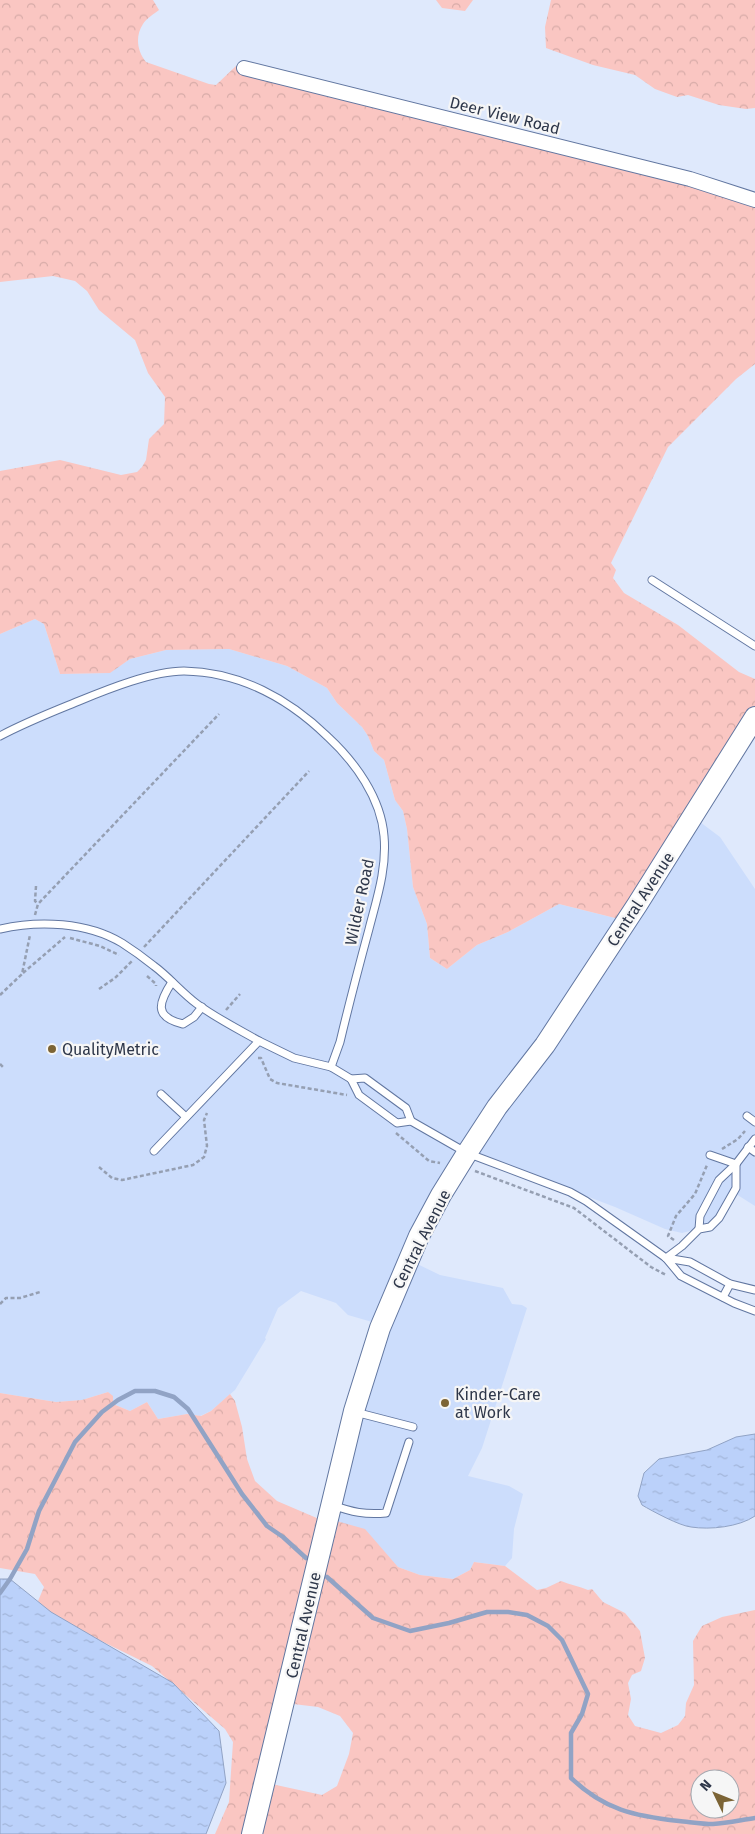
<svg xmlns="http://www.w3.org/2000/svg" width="755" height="1834" viewBox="0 0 755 1834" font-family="'Fira Sans',sans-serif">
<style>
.built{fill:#ccddfc}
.forest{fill:url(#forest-crowns);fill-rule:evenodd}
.water{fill:url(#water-ripples);stroke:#91a3c5}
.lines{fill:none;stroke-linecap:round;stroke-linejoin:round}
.stream{stroke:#91a3c5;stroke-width:4.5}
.lane-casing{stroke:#6277a1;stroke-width:9}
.street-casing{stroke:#6277a1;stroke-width:16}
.secondary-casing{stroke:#6277a1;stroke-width:22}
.path{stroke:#959fb2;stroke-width:2.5;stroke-dasharray:4 2.5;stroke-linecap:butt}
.lane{stroke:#fff;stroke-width:7}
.street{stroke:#fff;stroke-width:14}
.secondary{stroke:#fff;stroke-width:20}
.poi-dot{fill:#7c6435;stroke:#f6f6f6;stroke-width:2}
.labels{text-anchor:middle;stroke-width:4.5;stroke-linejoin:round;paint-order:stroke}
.street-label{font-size:16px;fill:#2e374a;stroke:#f6f6f6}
.poi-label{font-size:16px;fill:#2e374a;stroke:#f6f6f6;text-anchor:start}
</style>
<defs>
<pattern id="forest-crowns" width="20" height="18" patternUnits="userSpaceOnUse" patternTransform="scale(1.25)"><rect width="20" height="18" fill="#fac6c2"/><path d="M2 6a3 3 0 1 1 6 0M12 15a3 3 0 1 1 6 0" fill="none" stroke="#d7aba8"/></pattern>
<pattern id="water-ripples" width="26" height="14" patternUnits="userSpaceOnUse" patternTransform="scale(1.25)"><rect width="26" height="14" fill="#bbd1fa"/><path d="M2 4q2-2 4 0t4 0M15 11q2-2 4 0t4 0" fill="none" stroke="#a1b4d8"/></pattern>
</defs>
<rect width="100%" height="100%" fill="#dfe9fc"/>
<!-- built -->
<path class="built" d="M35,619l9,5 16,50 49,-1 21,-14 36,-9 63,-1 58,17 40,22 10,15 25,24 6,9 6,15 10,9 11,40 8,11 4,18 6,58 14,37 3,34 17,11 30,-24 31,-13 51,-28 64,16 69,-104 28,21 35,52v317l-19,-12 -27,32 -27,7 -17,-4 -50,-22 -144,-55 -62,108 31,15 63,13 9,16 10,1 5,3 -45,140 -14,28 41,10 14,8 -9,35 -2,29 -7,8 -31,-4 -4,8 -17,9 -33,-4 -22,-8 -14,-15 -51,-32 46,-196 -31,-9 -12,-12 -35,-12 -23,17 -13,30 1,1 -31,51 -24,21 -11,5 -13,-2 -29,5 -11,-17 -17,9 -17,-7 -5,-12 -26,8 -26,2 -56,-9v-759z"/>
<!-- forest -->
<g class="forest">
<path d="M0,0h153l6,10c-5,4 -12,8 -16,14 -8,12 -6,27 3,38l63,22 7,1 20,-19 18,2 501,130v166l-19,15 -68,68 -57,116 5,7 -3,8 11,15 54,32 61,47 16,7v35l-132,206 -64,-16 -51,28 -31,13 -30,24 -17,-11 -3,-34 -14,-37 -6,-58 -4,-18 -8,-11 -11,-40 -10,-9 -6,-15 -6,-9 -25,-24 -10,-15 -40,-22 -58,-17 -63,1 -36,9 -20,14 -50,1 -16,-50 -9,-5 -35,15v-163l60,-11 61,15 16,-3 5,-5 4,-7 3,-21 15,-15 1,-27 -17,-24 -13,-33 -36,-30 -12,-19 -12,-10 -22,-5 -53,6z"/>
<path d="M436,0h37l-8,11 -23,-3z"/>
<path d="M551,0h204v108l-9,1 -27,-4 -31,-10 -11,2 -22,-8 -20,-14 -42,-10 -47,-17 -1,-21z"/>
<path d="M108,1392l5,4v8l17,7 17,-9 11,17 29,-5 14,2 10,-5 19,-17 5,7 7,26 5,32 8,22 22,20 42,18 14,1 32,9 33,38 22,8 33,4 17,-9 4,-8 31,4 32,24 9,-2 15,-7c9,4 18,5 27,9l4,-1 11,13 22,11 15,18 5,27 -4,13 -9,4 -4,8 3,16 -3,16 7,11 26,7 17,-8 7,-9 1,-13 8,-18 -1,-44 9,-15 20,-9 33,-7v224h-540l14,-32 4,-60 -8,-13 -73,-63 -67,-33 -25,-8 -22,-24 6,-14 -9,-13 -35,-6v-175l56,9 26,-2zM285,1703l33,4 22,9 13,17 -4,21 -12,32 -15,9 -55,-12zM700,1779h30v30h-30z"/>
</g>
<!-- water -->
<g class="water">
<path d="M755,1434v82c-16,11 -45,14 -64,11 -11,-1 -39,-16 -49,-22l-4,-9 6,-23 15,-14 48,-9 29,-13z"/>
<path d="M0,1579h10l41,33 122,71 46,48 7,52 -20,51h-206z"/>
</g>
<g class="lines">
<!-- stream -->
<g class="stream">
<path d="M327,1577l46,41 37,13 39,-8 38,-11h21l19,3 21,11 14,14 26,54 -6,20 -11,19v45c34,32 63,38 108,43 11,1 23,3 34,3 14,-1 28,-4 42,-6"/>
<path d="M0,1593l10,-14 17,-30 12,-38 36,-69 27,-30 16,-12 17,-9h20l19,6 14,12 54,85 25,32 16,11 23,21"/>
</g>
<defs>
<g id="lane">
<path d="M652,580l103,66"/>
<path d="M0,736c26,-14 52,-24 79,-35 29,-12 74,-30 105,-30 56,1 105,28 144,66 27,25 53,61 56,99 3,32 -7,62 -15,93 -10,37 -20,75 -29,113l-9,25 20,12 8,16 38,28 14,-2 56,32 103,39 16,9 80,57 16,-12 17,-17 11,-2 9,-9 17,-30v-24"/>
<path d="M0,929c39,-9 87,-7 122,14 11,7 22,15 32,23 15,11 27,26 43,38 19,14 41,25 62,37"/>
<path d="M172,982c-13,20 -19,35 11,42l11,-7 8,-10"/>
<path d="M351,1079l14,-1 41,30 5,13"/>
<path d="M161,1094l25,23"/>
<path d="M747,1116l8,6"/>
<path d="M748,1147l7,5"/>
<path d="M154,1151l105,-110 35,17 37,9"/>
<path d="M710,1155l26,9"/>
<path d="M699,1229l1,-13 19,-36 17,-16 19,-25"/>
<path d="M666,1258l15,18 53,27 21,8"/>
<path d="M666,1258l24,4 40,22 25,6"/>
<path d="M723,1297l7,-13"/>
<path d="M355,1412l58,15"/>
<path d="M332,1505c20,7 33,10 54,8l23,-71"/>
</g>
<path id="street" d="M244,68l446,111 65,21"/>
<path id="secondary" d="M252,1834l102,-423 26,-83 39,-92 22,-41 26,-42 30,-46 48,-62 92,-140 118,-188"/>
</defs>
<!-- lane casing -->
<use href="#lane" class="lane-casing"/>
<!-- street casing -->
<use href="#street" class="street-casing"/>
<!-- secondary casing -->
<use href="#secondary" class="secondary-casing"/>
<!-- path -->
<g class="path">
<path d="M36,886l-1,15 3,3"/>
<path d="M35,915l3,-11 181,-190"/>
<path d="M70,938l30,8 19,9"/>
<path d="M144,947l165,-176"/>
<path d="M23,973l42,-36"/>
<path d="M147,976l9,8v2"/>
<path d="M99,989l16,-11 17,-17"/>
<path d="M0,995l22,-21 8,-39"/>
<path d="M226,1010l14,-16"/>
<path d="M258,1058h3l9,21 7,4 70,12"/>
<path d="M0,1064l4,4"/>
<path d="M396,1133l33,28 11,2"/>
<path d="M722,1149l16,-10 7,-8"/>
<path d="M99,1167l13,11 10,2 71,-15 11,-8 3,-11 -3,-26 3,-7"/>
<path d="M475,1171l99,37 77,59 15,8"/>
<path d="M674,1240l-6,-4 8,-20 19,-22 12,-29"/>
<path d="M0,1304l6,-6h14l20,-6"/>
</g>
<!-- lane -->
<use href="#lane" class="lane"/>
<!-- street -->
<use href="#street" class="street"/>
<!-- secondary -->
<use href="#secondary" class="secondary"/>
</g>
<!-- markers -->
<g class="poi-dot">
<circle cx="52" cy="1049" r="5"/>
<circle cx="445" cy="1403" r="5"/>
</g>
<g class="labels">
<!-- street labels -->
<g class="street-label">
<text transform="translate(505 115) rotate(14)" y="6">Deer View Road</text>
<text transform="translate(640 899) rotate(-57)" y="6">Central Avenue</text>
<text transform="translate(359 902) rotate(-78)" y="6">Wilder Road</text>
<text transform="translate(421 1239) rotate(-63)" y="6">Central Avenue</text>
<text transform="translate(303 1625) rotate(-77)" y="6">Central Avenue</text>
</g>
<!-- poi labels -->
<g class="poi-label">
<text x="62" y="1055">QualityMetric</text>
<text x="455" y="1400">Kinder-Care<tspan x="455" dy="18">at Work</tspan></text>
</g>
</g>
<!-- north arrow -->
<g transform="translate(715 1794) rotate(313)"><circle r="24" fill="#f6f6f6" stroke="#a6aab1"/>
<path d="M0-4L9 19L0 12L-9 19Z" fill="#7c6435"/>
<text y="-8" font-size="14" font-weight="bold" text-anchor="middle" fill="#2e374a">N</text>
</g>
</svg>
